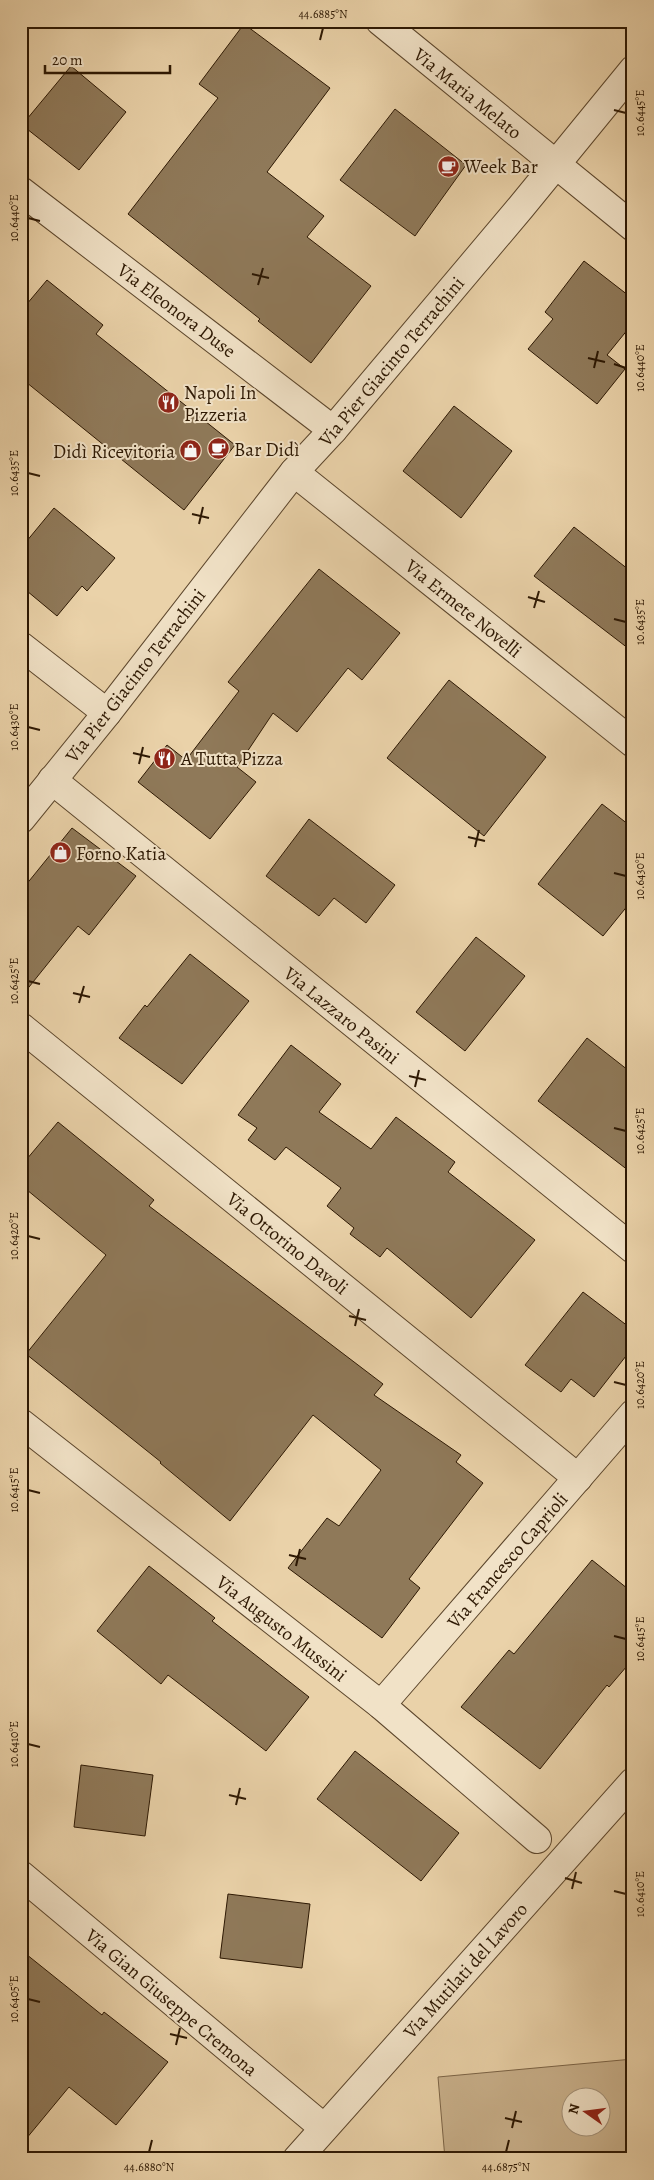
<svg xmlns="http://www.w3.org/2000/svg" width="654" height="2180" viewBox="0 0 654 2180" font-family="Alegreya,serif">
<style>
.pitch{fill:#cab28d;stroke:#7c6548;fill-rule:evenodd}
.building{fill:#8f7959;stroke:#2d1803}
.lines{fill:none;stroke-linecap:round;stroke-linejoin:round}
.minor-casing{stroke:#5c462c;stroke-width:30}
.minor{stroke:#f1e2c7;stroke-width:28}
.ticks{fill:none;stroke:#2d1803;stroke-width:2}
.labels{text-anchor:middle;stroke-width:4;stroke-linejoin:round;paint-order:stroke}
.street-label{font-size:19px;fill:#2d1803;stroke:#f1e2c7}
.poi-label{font-size:19px;fill:#2d1803;stroke:#f1e2c7;text-anchor:start}
.neatline{fill:none;stroke:#2d1803;stroke-width:2}
.ticks-label{font-size:12px;text-anchor:middle;fill:#2d1803}
</style>
<rect width="100%" height="100%" fill="#ead2a9"/>
<filter id="stains"><feTurbulence type="fractalNoise" baseFrequency=".004" numOctaves="4"/><feColorMatrix values="0 0 0 0 .2 0 0 0 0 .09 0 0 0 0 .02 0 0 0 .5 -.17"/></filter>
<radialGradient id="worn" r=".72"><stop offset=".6" stop-color="#630" stop-opacity="0"/><stop offset="1" stop-color="#630" stop-opacity=".3"/></radialGradient>
<!-- pitch -->
<path class="pitch" d="M633,2059v100h-188l-7,-82zM572,2098h30v30h-30z"/>
<!-- building -->
<g class="building">
<path d="M244,24l86,64 -63,84 57,44 -17,21 64,49 -60,77 -53,-42 2,-2 -132,-105 90,-116 -19,-14z"/>
<path d="M71,66l55,46 -47,58 -57,-45z"/>
<path d="M395,109l71,56 -51,71 -75,-56z"/>
<path d="M584,261l49,38v24l-26,32 18,14 -28,35 -69,-55 25,-30 -8,-7z"/>
<path d="M47,280l56,45 -7,9 139,111 -51,65 -163,-132v-67z"/>
<path d="M454,406l58,45 -51,67 -58,-47z"/>
<path d="M54,508l61,50 -28,33 -5,-5 -25,30 -36,-30v-38z"/>
<path d="M574,527l59,46v79l-99,-76z"/>
<path d="M319,569l81,64 -38,47 -14,-12 -51,64 -24,-19 -36,54 19,15 -46,57 -72,-57 29,-37 19,15 53,-69 -11,-9z"/>
<path d="M449,680l97,77 -62,79 -97,-78z"/>
<path d="M602,804l31,24v71l-30,37 -65,-52z"/>
<path d="M309,819l86,66 -29,38 -32,-25 -15,18 -53,-40z"/>
<path d="M72,828l64,48 -47,59 -11,-9 -57,71v-106z"/>
<path d="M476,937l49,39 -60,75 -49,-39z"/>
<path d="M190,954l59,47 -67,83 -63,-46 26,-33 2,2z"/>
<path d="M587,1038l46,36v100l-95,-73z"/>
<path d="M291,1045l50,39 -22,28 52,37 25,-32 59,45 -7,10 87,68 -64,78 -84,-70 -7,9 -30,-23 4,-6 -27,-22 14,-18 -55,-41 -11,13 -27,-20 9,-12 -19,-13z"/>
<path d="M58,1122l96,78 -5,6 234,178 -9,11 87,60 -5,7 27,21 -74,96 11,9 -38,50 -94,-70 39,-50 12,8 42,-56 -68,-55 -83,106 -70,-58 1,-1 -135,-108 80,-99 -85,-70v-19z"/>
<path d="M583,1292l50,38v17l-39,50 -23,-18 -10,13 -36,-27z"/>
<path d="M592,1560l41,33v66l-24,28 -2,-2 -67,84 -79,-62 48,-57 5,4z"/>
<path d="M149,1566l66,52 -3,3 97,76 -43,54 -98,-76 -7,9 -64,-53z"/>
<path d="M355,1751l104,82 -38,48 -104,-82z"/>
<path d="M81,1765l72,10 -8,61 -71,-9z"/>
<path d="M228,1894l82,10 -8,64 -82,-10z"/>
<path d="M21,1950l81,65 2,-3 64,50 -52,63 -47,-38 -48,58z"/>
</g>
<g class="lines">
<defs>
<g id="minor">
<path d="M380,21l253,206"/>
<path d="M21,191l312,239"/>
<path d="M294,472l339,271"/>
<path d="M21,646l86,67"/>
<path d="M52,780l581,469"/>
<path d="M21,819l86,-106 187,-241 39,-42 188,-223 112,-137"/>
<path d="M21,1027l557,451"/>
<path d="M21,1423l360,282 156,134"/>
<path d="M381,1705l252,-291"/>
<path d="M21,1875l303,253"/>
<path d="M297,2159l336,-377"/>
</g>
</defs>
<!-- minor casing -->
<use href="#minor" class="minor-casing"/>
<!-- minor -->
<use href="#minor" class="minor"/>
</g>
<!-- ticks -->
<path class="ticks" d="M320,40l3,-12M614,110l12,3M28,218l12,3M252,274l17,4M258,285l5,-17M588,358l17,4M614,364l12,4M594,368l4,-17M28,473l12,3M192,514l17,4M199,524l4,-17M528,597l17,5M534,608l5,-17M614,619l12,3M28,727l12,3M133,753l17,4M139,764l4,-17M468,837l17,4M475,847l4,-17M614,873l12,3M28,981l12,3M73,993l17,4M79,1003l5,-17M409,1076l17,4M415,1087l4,-17M614,1128l12,3M28,1236l12,3M349,1316l17,4M355,1326l4,-17M614,1382l12,3M28,1490l12,3M289,1555l17,4M296,1566l4,-17M614,1636l12,3M28,1744l12,3M229,1795l17,4M236,1805l4,-17M565,1878l17,5M572,1889l4,-17M614,1891l12,3M28,1999l12,3M170,2034l17,4M176,2045l4,-17M505,2118l17,4M512,2128l4,-17M149,2152l3,-12M506,2152l3,-12"/>
<!-- icons -->
<defs>
<symbol id="cafe-disc" viewBox="-11 -11 22 22"><circle r="9.5" fill="#8f2418" stroke="#f1e2c7"/><path d="M-5.5-4.5H6V0H3Q3 3.5 0 3.5H-2.5Q-5.5 3.5-5.5 0ZM3-3.2v2h1.7v-2ZM-6 4.5H4V6H-6Z" fill="#fff"/></symbol>
<symbol id="restaurant-disc" viewBox="-11 -11 22 22"><circle r="9.5" fill="#8f2418" stroke="#f1e2c7"/><path d="M-5-6h1v4h1v-4h1v4h1v-4h1v5L-1.5 .5V6h-2V.5L-5-1ZM5-6V6H3V1.5H1.5Q1.5-4 5-6Z" fill="#fff"/></symbol>
<symbol id="shop-disc" viewBox="-11 -11 22 22"><circle r="9.5" fill="#8f2418" stroke="#f1e2c7"/><path d="M-5-2.5h2.3a2.7 3.5 0 0 1 5.4 0H5L5.5 6h-11ZM-1.5-2.5h3a1.5 2.3 0 0 0-3 0Z" fill="#fff"/></symbol>
</defs>
<g fill-rule="evenodd">
<use href="#cafe-disc" x="436" y="154" width="25" height="25"/>
<use href="#restaurant-disc" x="156" y="390" width="25" height="25"/>
<use href="#cafe-disc" x="206" y="436" width="25" height="25"/>
<use href="#shop-disc" x="178" y="438" width="25" height="25"/>
<use href="#restaurant-disc" x="152" y="746" width="25" height="25"/>
<use href="#shop-disc" x="48" y="840" width="25" height="25"/>
</g>
<g class="labels">
<!-- street labels -->
<g class="street-label">
<text transform="translate(468 93) rotate(39)" y="7">Via Maria Melato</text>
<text transform="translate(177 310) rotate(37)" y="7">Via Eleonora Duse</text>
<text transform="translate(391 361) rotate(-50)" y="7">Via Pier Giacinto Terrachini</text>
<text transform="translate(464 608) rotate(39)" y="7">Via Ermete Novelli</text>
<text transform="translate(135 675) rotate(-52)" y="7">Via Pier Giacinto Terrachini</text>
<text transform="translate(342 1015) rotate(39)" y="7">Via Lazzaro Pasini</text>
<text transform="translate(288 1243) rotate(39)" y="7">Via Ottorino Davoli</text>
<text transform="translate(507 1560) rotate(-49)" y="7">Via Francesco Caprioli</text>
<text transform="translate(282 1628) rotate(38)" y="7">Via Augusto Mussini</text>
<text transform="translate(465 1970) rotate(-48)" y="7">Via Mutilati del Lavoro</text>
<text transform="translate(172 2002) rotate(40)" y="7">Via Gian Giuseppe Cremona</text>
</g>
<!-- poi labels -->
<g class="poi-label">
<text x="464" y="173">Week Bar</text>
<text x="184" y="399">Napoli In<tspan x="184" dy="22">Pizzeria</tspan></text>
<text x="234" y="456">Bar Didì</text>
<text x="175" y="458" text-anchor="end">Didì Ricevitoria</text>
<text x="181" y="765">A Tutta Pizza</text>
<text x="76" y="860">Forno Katia</text>
</g>
</g>
<!-- margin -->
<rect width="654" height="2180" fill="none" stroke="#ead2a9" stroke-width="55"/>
<!-- north arrow -->
<g transform="translate(586 2112) rotate(284)"><circle r="24" fill="#f1e2c7" stroke="#a39179"/>
<path d="M0-4L9 19L0 12L-9 19Z" fill="#8f2418"/>
<text y="-8" font-size="14" font-weight="bold" text-anchor="middle" fill="#2d1803">N</text>
</g>
<!-- scale -->
<path d="M45 65v8h125v-8" fill="none" stroke="#2d1803" stroke-width="2.5"/>
<text x="52" y="65" font-size="15" fill="#2d1803" stroke="#f1e2c7" stroke-width="4" paint-order="stroke">20 m</text>
<rect x="28" y="28" width="598" height="2124" class="neatline"/>
<g class="ticks-label">
<text x="323" y="18">44.6885°N</text>
<text transform="translate(640 113) rotate(-90)" y="4">10.6445°E</text>
<text transform="translate(14 218) rotate(-90)" y="4">10.6440°E</text>
<text transform="translate(640 368) rotate(-90)" y="4">10.6440°E</text>
<text transform="translate(14 473) rotate(-90)" y="4">10.6435°E</text>
<text transform="translate(640 622) rotate(-90)" y="4">10.6435°E</text>
<text transform="translate(14 727) rotate(-90)" y="4">10.6430°E</text>
<text transform="translate(640 876) rotate(-90)" y="4">10.6430°E</text>
<text transform="translate(14 981) rotate(-90)" y="4">10.6425°E</text>
<text transform="translate(640 1131) rotate(-90)" y="4">10.6425°E</text>
<text transform="translate(14 1236) rotate(-90)" y="4">10.6420°E</text>
<text transform="translate(640 1385) rotate(-90)" y="4">10.6420°E</text>
<text transform="translate(14 1490) rotate(-90)" y="4">10.6415°E</text>
<text transform="translate(640 1639) rotate(-90)" y="4">10.6415°E</text>
<text transform="translate(14 1744) rotate(-90)" y="4">10.6410°E</text>
<text transform="translate(640 1894) rotate(-90)" y="4">10.6410°E</text>
<text transform="translate(14 1999) rotate(-90)" y="4">10.6405°E</text>
<text x="149" y="2171">44.6880°N</text>
<text x="506" y="2171">44.6875°N</text>
</g>
<rect width="100%" height="100%" filter="url(#stains)"/>
<rect width="100%" height="100%" fill="url(#worn)"/>
</svg>
